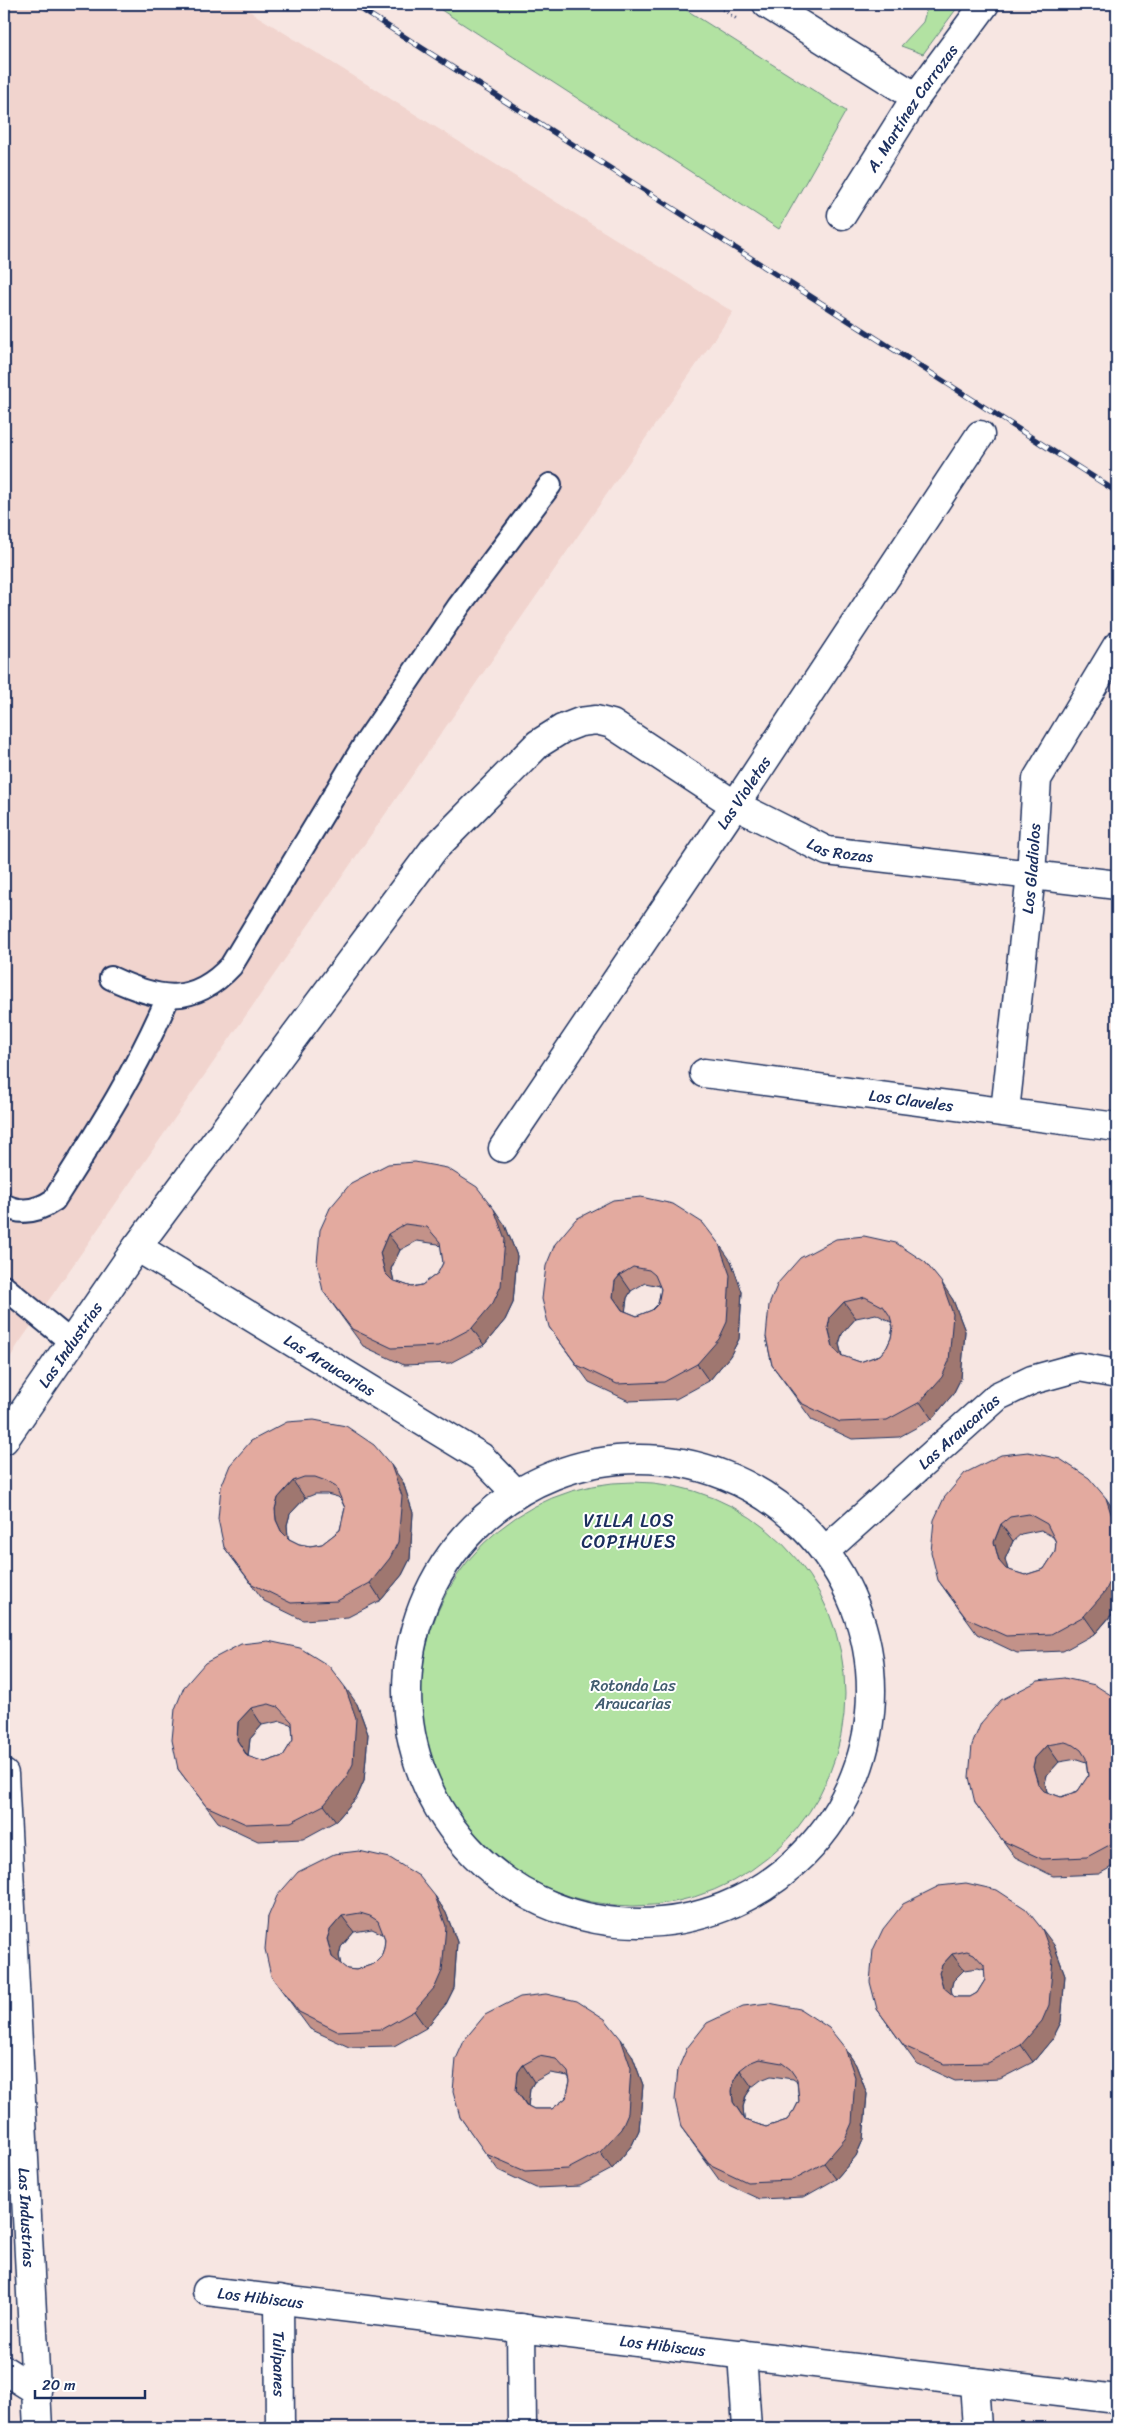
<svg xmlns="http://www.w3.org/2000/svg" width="1121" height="2432" viewBox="0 0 1121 2432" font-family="Sriracha,sans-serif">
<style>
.built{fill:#f1d4ce}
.green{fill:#b2e2a2;stroke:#668880}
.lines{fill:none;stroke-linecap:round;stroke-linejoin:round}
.lane-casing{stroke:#1b2f5e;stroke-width:26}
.street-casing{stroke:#1b2f5e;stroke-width:31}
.path{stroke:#1b2f5e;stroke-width:3;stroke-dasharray:1 4;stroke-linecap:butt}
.lane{stroke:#fff;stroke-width:22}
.street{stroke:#fff;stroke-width:28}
.rail-casing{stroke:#1b2f5e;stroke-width:5.5}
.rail{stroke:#fff;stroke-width:4;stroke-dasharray:11;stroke-linecap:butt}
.wall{fill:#c39289;stroke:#1b2f5e;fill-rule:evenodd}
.shaded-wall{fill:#9f776f;stroke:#1b2f5e}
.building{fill:#e3aa9f;stroke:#1b2f5e;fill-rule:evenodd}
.labels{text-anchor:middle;stroke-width:4;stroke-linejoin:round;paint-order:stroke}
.street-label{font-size:16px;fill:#1b2f5e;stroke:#fff}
.park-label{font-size:16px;fill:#415c6f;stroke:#fff}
.neighbourhood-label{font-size:18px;letter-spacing:1px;fill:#1b2f5e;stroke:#fff}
</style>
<rect width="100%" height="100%" fill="#f7e6e2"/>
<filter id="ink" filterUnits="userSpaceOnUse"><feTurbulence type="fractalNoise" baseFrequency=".02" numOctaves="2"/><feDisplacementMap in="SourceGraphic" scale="10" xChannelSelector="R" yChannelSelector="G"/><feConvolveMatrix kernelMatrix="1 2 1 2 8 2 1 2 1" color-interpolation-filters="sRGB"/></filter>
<g filter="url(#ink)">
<!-- built -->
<path class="built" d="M4,4h234l495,308 -716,1034 -13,23z"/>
<!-- green -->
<g class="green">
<path d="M432,4h245l169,107 -67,118z"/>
<path d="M928,4h32l-37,50 -22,-8 22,-24z"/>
<circle cx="633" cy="1694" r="212"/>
</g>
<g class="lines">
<defs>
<g id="lane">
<path d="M111,978c47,22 82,29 120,-12l134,-222 94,-138 91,-121"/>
<path d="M4,1205c17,10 34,6 50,-5 42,-66 84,-131 114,-203"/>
<path d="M4,1287l67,55"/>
</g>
<g id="street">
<path d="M767,4l149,93"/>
<path id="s1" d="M842,215l74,-118 69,-93"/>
<path id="s2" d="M704,1073l413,54"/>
<path id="s3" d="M1005,1111l26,-236 6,-96 80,-133"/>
<path id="s4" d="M503,1148l232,-343 245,-370"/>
<path id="s5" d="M137,1247l344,210 35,36"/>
<path id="s6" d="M4,1440l133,-193 297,-398 104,-105 24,-15 18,-7 16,-2 16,4 123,81 92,46 290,34"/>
<circle cx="639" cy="1691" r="232"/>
<path id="s7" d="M826,1550l172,-154 34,-16 47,-13 38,7"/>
<path id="s8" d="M4,1774l34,654"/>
<path id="s9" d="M207,2291l910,108"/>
<path id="s10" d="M279,2299l1,129"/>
<path d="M521,2328l1,100"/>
<path d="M742,2354l5,74"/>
<path d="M4,2370l33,21"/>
<path d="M974,2382l3,46"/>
</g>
</defs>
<!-- lane casing -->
<use href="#lane" class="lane-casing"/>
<!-- street casing -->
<use href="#street" class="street-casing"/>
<!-- path -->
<path class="path" d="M714,4l23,15"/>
<!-- lane -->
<use href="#lane" class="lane"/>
<!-- street -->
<use href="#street" class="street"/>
<defs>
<path id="rail" d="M353,4l764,488"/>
</defs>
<!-- rail casing -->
<use href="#rail" class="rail-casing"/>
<!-- rail -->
<use href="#rail" class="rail"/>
</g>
<!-- wall -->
<g class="wall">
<path d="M673,1204l58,57 11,31 -3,47 -9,17 -21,25 -33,18 -47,2 -40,-19 -40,-55zM645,1283l15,3 1,3 -3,15 -6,6 -15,6 -12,-5 2,-13 4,-7z"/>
<path d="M330,1208l175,17 12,31 -4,47 -8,17 -21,25 -34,18 -46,2 -41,-19 -40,-55zM417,1241l21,3 3,3 2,16 -5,10 -16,12 -10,2 -18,-6 -3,-12 9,-19z"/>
<path d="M925,1262l28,38 12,31 -4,47 -8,16 -21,25 -33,18 -47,2 -40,-19 -40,-55 -6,-28zM876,1314l15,8 2,5 -2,11 -4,9 -7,8 -20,7 -18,-6 -3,-12 3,-10 14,-16z"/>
<path d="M251,1441l152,41 10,31 -3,46 -8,16 -21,25 -33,17 -45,3 -39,-19 -40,-54zM315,1494h12l11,3 3,3 4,8 -5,22 -18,14 -12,2 -11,-2 -10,-5 -1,-2 -1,-12 3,-11 15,-16z"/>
<path d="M1001,1455l116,154 -21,24 -33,18 -46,2 -40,-19 -39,-54zM1041,1530l12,7 3,5 -1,10 -11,17 -19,6 -17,-5 -3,-11 8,-18 8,-7z"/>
<path d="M1064,1678l53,21v165l-18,10 -46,2 -38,-19 -40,-54zM1077,1759l9,3 2,14 -10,15 -17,6 -14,-5 -2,-9 2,-8 12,-13z"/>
<path d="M184,1687l173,17 11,30 -4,47 -7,16 -21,24 -33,18 -45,2 -40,-19 -40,-53zM281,1721l9,3 2,2 1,14 -10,16 -18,6 -17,-5 2,-18 12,-14z"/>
<path d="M939,1886l115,59 11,30 -4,47 -8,16 -20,24 -33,17 -45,2 -39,-18 -39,-54zM978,1968l7,2v10l-8,13 -7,4h-15l-3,-2 -1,-6 2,-8 11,-11z"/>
<path d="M435,1896l11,17 11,29 -3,46 -8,16 -20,24 -32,18 -45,1 -39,-18 -39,-53 -3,-59zM372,1929l11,5 2,5 -1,9 -3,9 -7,7 -18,6 -9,-1 -6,-4 -2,-9 2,-9 13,-15z"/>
<path d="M465,2039l167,16 11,30 -4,45 -7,15 -20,24 -32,17 -44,2 -38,-18 -38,-53zM550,2073l18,3 1,2 1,3 -4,17 -14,11h-18l-6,-3 2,-17 4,-7z"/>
<path d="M845,2048l11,17 11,29 -4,46 -7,16 -20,23 -32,18 -45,2 -39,-18 -39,-54 -3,-58zM771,2076l22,3 4,3 2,19 -5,10 -7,9 -21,7 -21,-7 -1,-2 -1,-11 3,-11 6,-9 9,-7z"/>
</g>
<!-- shaded-wall -->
<g class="shaded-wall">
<path d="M494,1209l11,16 12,31 -4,47 -8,17 -21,25 -12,-17z"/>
<path d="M388,1234l12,16 -9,19 5,21 -11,-17 -5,-20z"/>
<path d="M719,1244l12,17 11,31 -3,47 -9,17 -21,25 -12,-17z"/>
<path d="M620,1275l11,16 -4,7 -2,16 -12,-17 2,-16z"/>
<path d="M942,1283l11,17 12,31 -4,47 -8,16 -21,25 -12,-17z"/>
<path d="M844,1302l12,16 -14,16 -3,10 5,20 -11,-17 -5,-20 2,-10z"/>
<path d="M391,1465l12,17 10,31 -3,46 -8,16 -21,25 -11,-17z"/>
<path d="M293,1481l12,17 -15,16 -3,11 1,12 5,10 -12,-16 -5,-11 -1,-11 3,-11z"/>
<path d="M1106,1498l11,17v93l-21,25 -12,-17z"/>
<path d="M1001,1524l12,17 -8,18 5,19 -11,-17 -5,-19z"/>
<path d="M345,1687l12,17 11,30 -4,47 -7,16 -21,24 -12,-16z"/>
<path d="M251,1708l11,17 -12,14 -2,18 11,16 -22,-33 1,-18z"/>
<path d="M1047,1745l12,17 -12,13 -2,8 4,17 -11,-16 -5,-17 2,-9z"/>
<path d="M435,1896l11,17 11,29 -3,46 -8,16 -20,24 -12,-17z"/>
<path d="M342,1916l12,16 -13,15 -2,9 4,18 -11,-17 -5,-18 3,-9z"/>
<path d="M1042,1929l12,16 11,30 -4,47 -8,16 -20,24 -12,-17z"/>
<path d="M952,1954l12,16 -11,11 -2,8 4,15 -12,-17 -4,-14 3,-8z"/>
<path d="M621,2039l11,16 11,30 -4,45 -7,15 -20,24 -12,-17z"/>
<path d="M845,2048l11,17 11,29 -4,46 -7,16 -20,23 -12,-16z"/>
<path d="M523,2065l11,17 -4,7 -2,18 10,14 -22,-31 2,-18z"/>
<path d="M740,2070l12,17 -6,9 -3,11 1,11 -11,-16 -1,-11 2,-11z"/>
</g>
<!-- building -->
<g class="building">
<path d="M415,1162l32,6 30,19 17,22 11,30 -4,47 -8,17 -21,25 -34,18 -46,2 -40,-19 -29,-38 -6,-28 3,-33 10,-22 21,-25 37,-19zM405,1224l22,3 13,15 3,21 -5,10 -16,12 -10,2 -20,-7 -7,-7 -5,-20 8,-19z"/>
<path d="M641,1197l32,7 30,19 16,21 11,31 -3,47 -8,17 -22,25 -33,18 -47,2 -40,-19 -28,-38 -7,-28 4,-33 9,-22 21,-25 37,-19zM633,1267l16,3 6,5 6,14 -3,15 -6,6 -15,6 -15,-6 -9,-13 2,-16 5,-6z"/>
<path d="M864,1236l32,7 29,19 17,21 11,31 -4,47 -7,16 -22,25 -33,18 -47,2 -39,-19 -29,-38 -6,-28 3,-32 9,-22 22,-25 36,-19zM865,1297l19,10 6,9 3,11 -2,11 -4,9 -7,8 -20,7 -20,-7 -7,-8 -5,-20 2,-10 14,-15z"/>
<path d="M314,1420l32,6 28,19 17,20 11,31 -4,46 -8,16 -20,25 -33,18 -46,2 -39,-19 -28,-37 -6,-28 3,-32 9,-22 21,-24 36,-19zM304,1477h11l11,4 10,6 9,21 -5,22 -18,14 -12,2 -11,-2 -10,-5 -8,-8 -5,-11 -1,-11 3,-11 15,-17z"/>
<path d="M1028,1452l32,7 29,19 17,20 10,31 -3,46 -8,17 -21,24 -33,18 -45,2 -40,-18 -28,-38 -7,-28 3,-32 10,-22 21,-25 36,-18zM1029,1514l18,10 9,18 -1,10 -11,17 -19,6 -19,-6 -7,-8 -5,-19 7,-18 9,-7z"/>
<path d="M268,1641l32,7 29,18 16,21 11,31 -3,46 -8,16 -21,25 -33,17 -45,2 -40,-18 -28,-37 -6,-29 3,-31 9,-22 21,-24 36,-19zM269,1704l9,3 14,15 1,18 -10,16 -18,6 -18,-6 -10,-16 1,-18 13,-14z"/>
<path d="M1064,1678l31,7 22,14v142l-30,16 -45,2 -39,-18 -28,-38 -6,-26 3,-32 9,-22 20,-23 37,-19zM1065,1742l9,3 7,5 5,8 2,18 -10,15 -17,6 -17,-6 -6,-7 -5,-17 2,-9 12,-13z"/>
<path d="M359,1851l31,7 29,18 16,20 11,30 -4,45 -7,16 -21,24 -32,18 -45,2 -38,-19 -28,-36 -6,-27 3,-32 9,-21 21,-24 36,-18zM360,1913l10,3 8,5 7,18 -1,9 -3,9 -7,7 -18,6 -9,-1 -15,-12 -5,-18 3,-9 12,-14z"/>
<path d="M966,1883l31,7 29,19 16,20 11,30 -4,46 -7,16 -21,24 -33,18 -44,1 -40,-18 -27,-37 -7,-27 3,-32 10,-21 20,-25 36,-18zM967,1951l7,3 10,11 1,15 -8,13 -7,4h-15l-12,-10 -4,-14 3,-8 10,-11z"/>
<path d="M546,1994l31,7 28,18 16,20 10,29 -3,45 -7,16 -21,23 -32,17 -43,2 -39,-17 -26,-37 -7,-26 3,-32 9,-20 20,-24 35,-18zM539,2056l17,3 12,13 2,9 -4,17 -14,11h-18l-8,-4 -10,-15 2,-18 5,-7z"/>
<path d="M769,2003l31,6 29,19 16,20 10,29 -3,46 -7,16 -21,24 -32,17 -45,2 -38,-18 -28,-37 -6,-27 3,-31 9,-21 20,-25 36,-17zM759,2059l23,4 8,6 7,10 2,22 -5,10 -7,9 -21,7 -21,-7 -12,-18 -1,-11 2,-11 6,-10 9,-7z"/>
</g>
</g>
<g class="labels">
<!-- street labels -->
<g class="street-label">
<text dy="6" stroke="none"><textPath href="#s1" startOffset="128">A. Martínez Carrozas</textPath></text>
<text dy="6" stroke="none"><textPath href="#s4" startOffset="429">Las Violetas</textPath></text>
<text dy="6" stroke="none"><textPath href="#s6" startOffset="1222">Las Rozas</textPath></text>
<text dy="6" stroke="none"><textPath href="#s3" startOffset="244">Los Gladiolos</textPath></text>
<text dy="6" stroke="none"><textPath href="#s2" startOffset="209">Los Claveles</textPath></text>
<text dy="6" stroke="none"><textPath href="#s6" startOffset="116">Las Industrias</textPath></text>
<text dy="6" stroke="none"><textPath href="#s5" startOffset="226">Las Araucarias</textPath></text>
<text dy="6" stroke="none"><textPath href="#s7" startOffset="178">Las Araucarias</textPath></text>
<text dy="6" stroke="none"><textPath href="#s8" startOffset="444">Las Industrias</textPath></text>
<text dy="6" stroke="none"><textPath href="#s9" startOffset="54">Los Hibiscus</textPath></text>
<text dy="6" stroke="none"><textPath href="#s9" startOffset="459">Los Hibiscus</textPath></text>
<text dy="6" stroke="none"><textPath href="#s10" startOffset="65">Tulipanes</textPath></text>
</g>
<!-- park labels -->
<g class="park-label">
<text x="633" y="1691">Rotonda Las<tspan x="633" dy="18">Araucarias</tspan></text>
</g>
<!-- neighbourhood labels -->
<g class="neighbourhood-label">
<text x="629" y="1527">VILLA LOS<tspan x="629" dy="21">COPIHUES</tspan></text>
</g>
</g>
<!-- margin -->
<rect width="1121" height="2432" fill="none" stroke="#fff" stroke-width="20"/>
<rect x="10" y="10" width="1101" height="2412" fill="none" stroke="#1b2f5e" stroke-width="2" filter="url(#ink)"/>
<!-- scale -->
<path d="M35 2390v8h110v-8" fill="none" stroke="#1b2f5e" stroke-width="2.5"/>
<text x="42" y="2390" font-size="15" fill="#1b2f5e" stroke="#ffffff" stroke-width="4" paint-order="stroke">20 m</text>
</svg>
